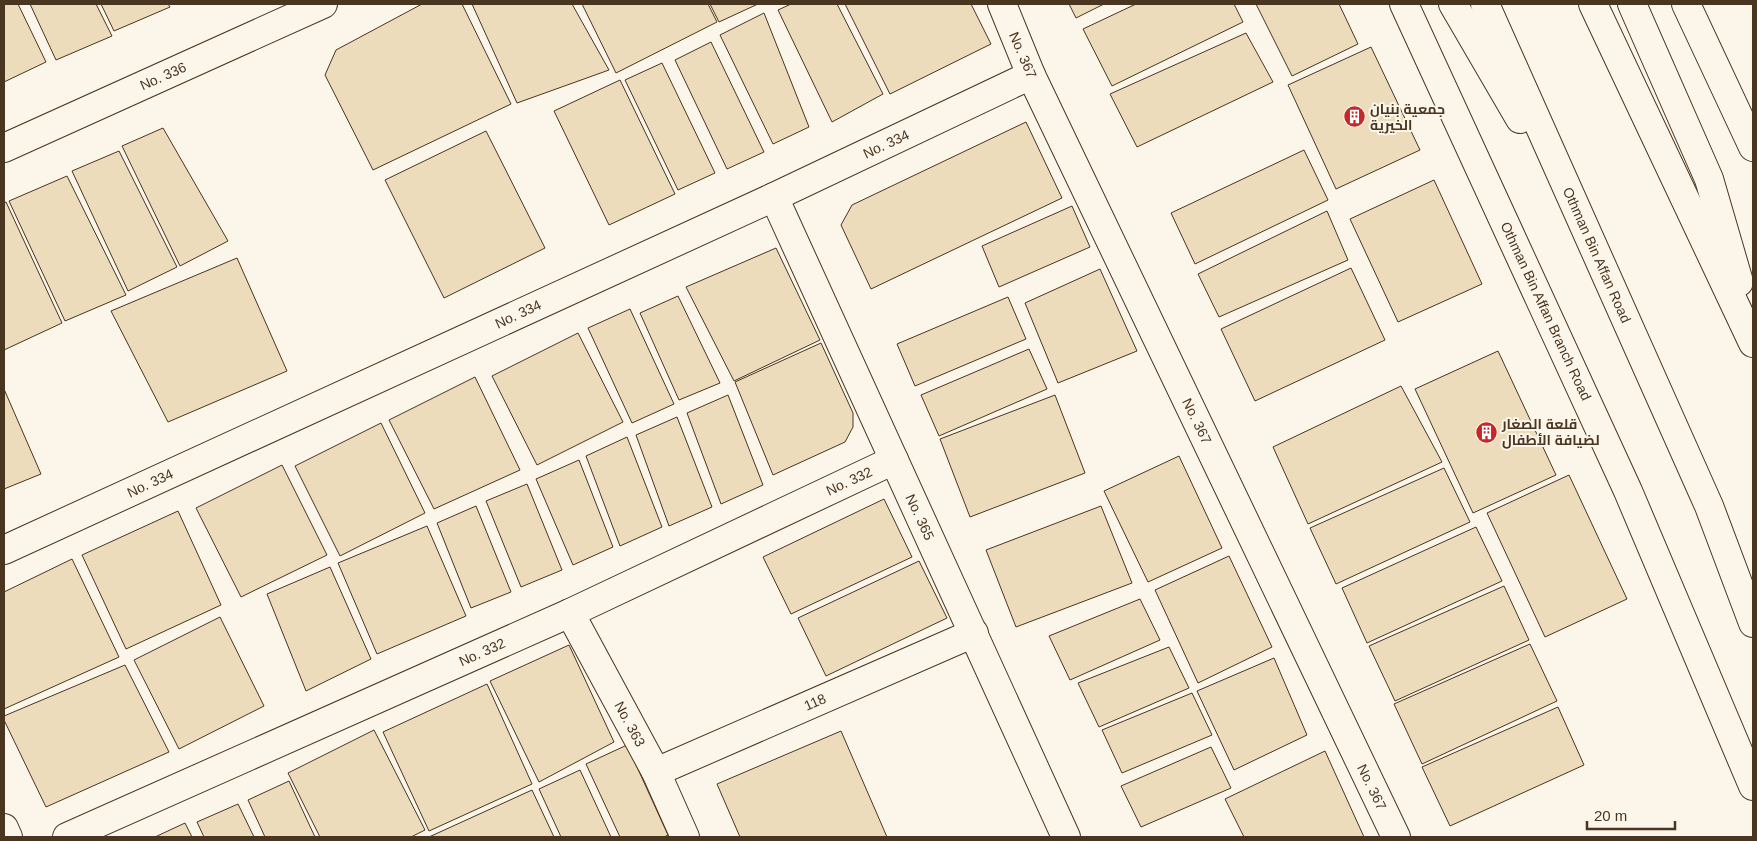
<svg xmlns="http://www.w3.org/2000/svg" width="1757" height="841" viewBox="0 0 1757 841" font-family="Arial,Cairo,sans-serif">
<style>
.building{fill:#ecdcbc;stroke:#4a3520}
.lines{fill:none;stroke-linecap:round;stroke-linejoin:round}
.minor-casing{stroke:#4a3520;stroke-width:30}
.major-casing{stroke:#4a3520;stroke-width:30}
.minor{stroke:#fbf6e9;stroke-width:28}
.major{stroke:#fbf6e9;stroke-width:28}
.labels{text-anchor:middle;stroke-width:4;stroke-linejoin:round;paint-order:stroke}
.street-label{font-size:14px;fill:#4a3520;stroke:#fbf6e9}
.poi-label{font-size:14px;font-weight:bold;fill:#4a3520;stroke:#fbf6e9;text-anchor:start}
</style>
<rect width="100%" height="100%" fill="#fbf6e9"/>
<!-- building -->
<g class="building">
<path d="M4,4h14l28,58 -42,20z"/>
<path d="M30,4h66l16,32 -56,24z"/>
<path d="M101,4h67l2,3 -56,24z"/>
<path d="M422,4h40l49,100 -138,66 -48,-95 11,-25z"/>
<path d="M472,4h100l37,66 -92,33z"/>
<path d="M582,4h126l9,18 -101,51z"/>
<path d="M710,4h48l-39,18z"/>
<path d="M791,4h46l46,90 -51,28 -54,-112z"/>
<path d="M845,4h126l20,40 -101,50z"/>
<path d="M1069,4h35l-28,14z"/>
<path d="M1136,4h98l9,18 -131,64 -29,-57z"/>
<path d="M1256,4h83l19,40 -66,32z"/>
<path d="M764,13l45,114 -36,17 -53,-109z"/>
<path d="M1246,33l27,49 -136,65 -27,-53z"/>
<path d="M711,42l53,110 -37,17 -52,-109z"/>
<path d="M1371,47l49,103 -84,39 -48,-104z"/>
<path d="M662,63l53,110 -37,17 -53,-110z"/>
<path d="M620,80l55,114 -66,31 -55,-114z"/>
<path d="M1026,122l36,76 -191,91 -30,-64 11,-20z"/>
<path d="M163,128l65,113 -48,25 -58,-120z"/>
<path d="M486,131l59,117 -101,50 -59,-118z"/>
<path d="M1304,150l24,50 -133,64 -24,-51z"/>
<path d="M119,151l58,116 -49,24 -56,-120z"/>
<path d="M67,176l59,119 -61,26 -56,-120z"/>
<path d="M1434,180l48,104 -84,38 -48,-103z"/>
<path d="M6,202l56,121 -58,27v-147z"/>
<path d="M1072,206l18,41 -91,40 -17,-41z"/>
<path d="M1327,211l21,49 -129,57 -21,-43z"/>
<path d="M776,248l44,92 -86,41 -48,-94z"/>
<path d="M237,258l50,113 -119,51 -57,-111z"/>
<path d="M1351,268l34,72 -130,61 -34,-72z"/>
<path d="M1100,269l37,82 -79,32 -33,-80z"/>
<path d="M678,296l42,87 -41,17 -39,-87z"/>
<path d="M1008,297l18,42 -111,47 -18,-42z"/>
<path d="M630,309l44,95 -42,19 -44,-95z"/>
<path d="M578,333l45,89 -86,43 -45,-89z"/>
<path d="M821,343l32,70v14l-8,15 -72,33 -38,-93z"/>
<path d="M1029,349l18,40 -108,47 -18,-41z"/>
<path d="M1498,351l58,124 -83,38 -58,-124z"/>
<path d="M475,377l45,93 -86,39 -45,-89z"/>
<path d="M1401,386l41,76 -134,62 -35,-77z"/>
<path d="M4,389l37,85 -37,15z"/>
<path d="M728,395l35,90 -42,19 -34,-91z"/>
<path d="M1055,395l30,78 -115,44 -30,-78z"/>
<path d="M677,417l35,90 -43,19 -33,-91z"/>
<path d="M381,423l44,90 -85,43 -45,-90z"/>
<path d="M627,437l35,90 -42,19 -34,-90z"/>
<path d="M1179,456l43,92 -74,34 -44,-91z"/>
<path d="M579,460l34,87 -40,18 -37,-86z"/>
<path d="M282,465l45,90 -86,42 -45,-89z"/>
<path d="M1444,468l26,54 -134,62 -26,-56z"/>
<path d="M1569,475l58,124 -82,38 -58,-124z"/>
<path d="M527,484l35,86 -41,17 -35,-86z"/>
<path d="M884,499l28,58 -121,57 -28,-57z"/>
<path d="M476,506l35,86 -40,16 -34,-85z"/>
<path d="M1101,506l31,77 -116,44 -30,-77z"/>
<path d="M178,511l43,94 -95,44 -44,-94z"/>
<path d="M427,526l39,90 -89,38 -39,-91z"/>
<path d="M1476,527l26,54 -135,62 -25,-55z"/>
<path d="M1229,556l43,91 -74,36 -43,-93z"/>
<path d="M72,559l47,98 -115,52v-117z"/>
<path d="M919,561l28,57 -121,58 -28,-58z"/>
<path d="M330,567l41,92 -65,32 -39,-97z"/>
<path d="M1504,586l25,54 -134,61 -26,-55z"/>
<path d="M1140,599l20,41 -90,40 -21,-44z"/>
<path d="M220,617l44,89 -85,43 -45,-89z"/>
<path d="M1530,644l27,57 -135,63 -28,-60z"/>
<path d="M569,645l45,97 -75,40 -49,-101z"/>
<path d="M1169,647l20,41 -90,39 -21,-44z"/>
<path d="M1274,658l33,77 -73,35 -37,-79z"/>
<path d="M125,665l44,87 -123,55 -42,-87v-4z"/>
<path d="M487,684l45,100 -103,47 -46,-99z"/>
<path d="M1192,693l20,42 -90,38 -20,-43z"/>
<path d="M1558,707l26,58 -134,61 -28,-59z"/>
<path d="M374,730l51,100 -14,7h-91l-32,-64z"/>
<path d="M841,731l46,106h-147l-23,-53z"/>
<path d="M627,745l41,90 -4,2h-44l-34,-73z"/>
<path d="M1211,747l20,41 -90,39 -20,-41z"/>
<path d="M1325,751l39,86h-120l-19,-38z"/>
<path d="M580,770l31,67h-50l-22,-48z"/>
<path d="M289,781l26,56h-50l-17,-37z"/>
<path d="M532,790l22,47h-125z"/>
<path d="M238,804l16,33h-50l-7,-15z"/>
<path d="M185,823l7,14h-37z"/>
</g>
<g class="lines">
<defs>
<g id="minor">
<path d="M1002,4l29,71 365,762"/>
<path d="M4,148l319,-144"/>
<path d="M774,197l292,640"/>
<path d="M4,550l770,-353 257,-122"/>
<path d="M570,613l86,159 29,65"/>
<path d="M656,772l318,-139"/>
<path d="M4,828l4,9"/>
<path d="M67,837l503,-224 324,-153"/>
</g>
<g id="major">
<path d="M1404,4l224,487 125,295"/>
<path d="M1453,4l67,115"/>
<path d="M1485,4l224,502 44,117"/>
<path d="M1593,4l160,339"/>
<path d="M1632,4l77,175 30,103"/>
<path d="M1686,4l67,143"/>
</g>
</defs>
<!-- minor casing -->
<use href="#minor" class="minor-casing"/>
<!-- major casing -->
<use href="#major" class="major-casing"/>
<!-- minor -->
<use href="#minor" class="minor"/>
<!-- major -->
<use href="#major" class="major"/>
</g>
<!-- icons -->
<defs>
<symbol id="building-disc" viewBox="-11 -11 22 22"><circle r="9.5" fill="#c62828" stroke="#fbf6e9"/><path d="M-4-6H4V6H1V3H-1V6H-4ZM-2.5-4.3h1.7v1.8h-1.7ZM.8-4.3h1.7v1.8H.8ZM-2.5-1h1.7V.8h-1.7ZM.8-1h1.7V.8H.8Z" fill="#fff"/></symbol>
</defs>
<g fill-rule="evenodd">
<use href="#building-disc" x="1342" y="104" width="25" height="25"/>
<use href="#building-disc" x="1474" y="420" width="25" height="25"/>
</g>
<g class="labels">
<!-- street labels -->
<g class="street-label">
<text transform="translate(1023 55) rotate(67)" y="5">No. 367</text>
<text transform="translate(163 76) rotate(-24)" y="5">No. 336</text>
<text transform="translate(886 144) rotate(-25)" y="5">No. 334</text>
<text transform="translate(1597 255) rotate(66)" y="5">Othman Bin Affan Road</text>
<text transform="translate(1546 311) rotate(65)" y="5">Othman Bin Affan Branch Road</text>
<text transform="translate(518 314) rotate(-25)" y="5">No. 334</text>
<text transform="translate(1197 421) rotate(64)" y="5">No. 367</text>
<text transform="translate(849 481) rotate(-25)" y="5">No. 332</text>
<text transform="translate(150 483) rotate(-25)" y="5">No. 334</text>
<text transform="translate(920 517) rotate(65)" y="5">No. 365</text>
<text transform="translate(482 652) rotate(-24)" y="5">No. 332</text>
<text transform="translate(815 702) rotate(-24)" y="5">118</text>
<text transform="translate(630 724) rotate(62)" y="5">No. 363</text>
<text transform="translate(1372 787) rotate(64)" y="5">No. 367</text>
</g>
<!-- poi labels -->
<g class="poi-label">
<text x="1370" y="114">جمعية بنيان<tspan x="1370" dy="16">الخيرية</tspan></text>
<text x="1502" y="429">قلعة الصغار<tspan x="1502" dy="16">لضيافة الأطفال</tspan></text>
</g>
</g>
<!-- border -->
<rect width="1757" height="841" fill="none" stroke="#4a3520" stroke-width="10"/>
<!-- scale -->
<path d="M1587 821v8h88v-8" fill="none" stroke="#4a3520" stroke-width="2.5"/>
<text x="1594" y="821" font-size="15" fill="#4a3520" stroke="#fbf6e9" stroke-width="4" paint-order="stroke">20 m</text>
</svg>
